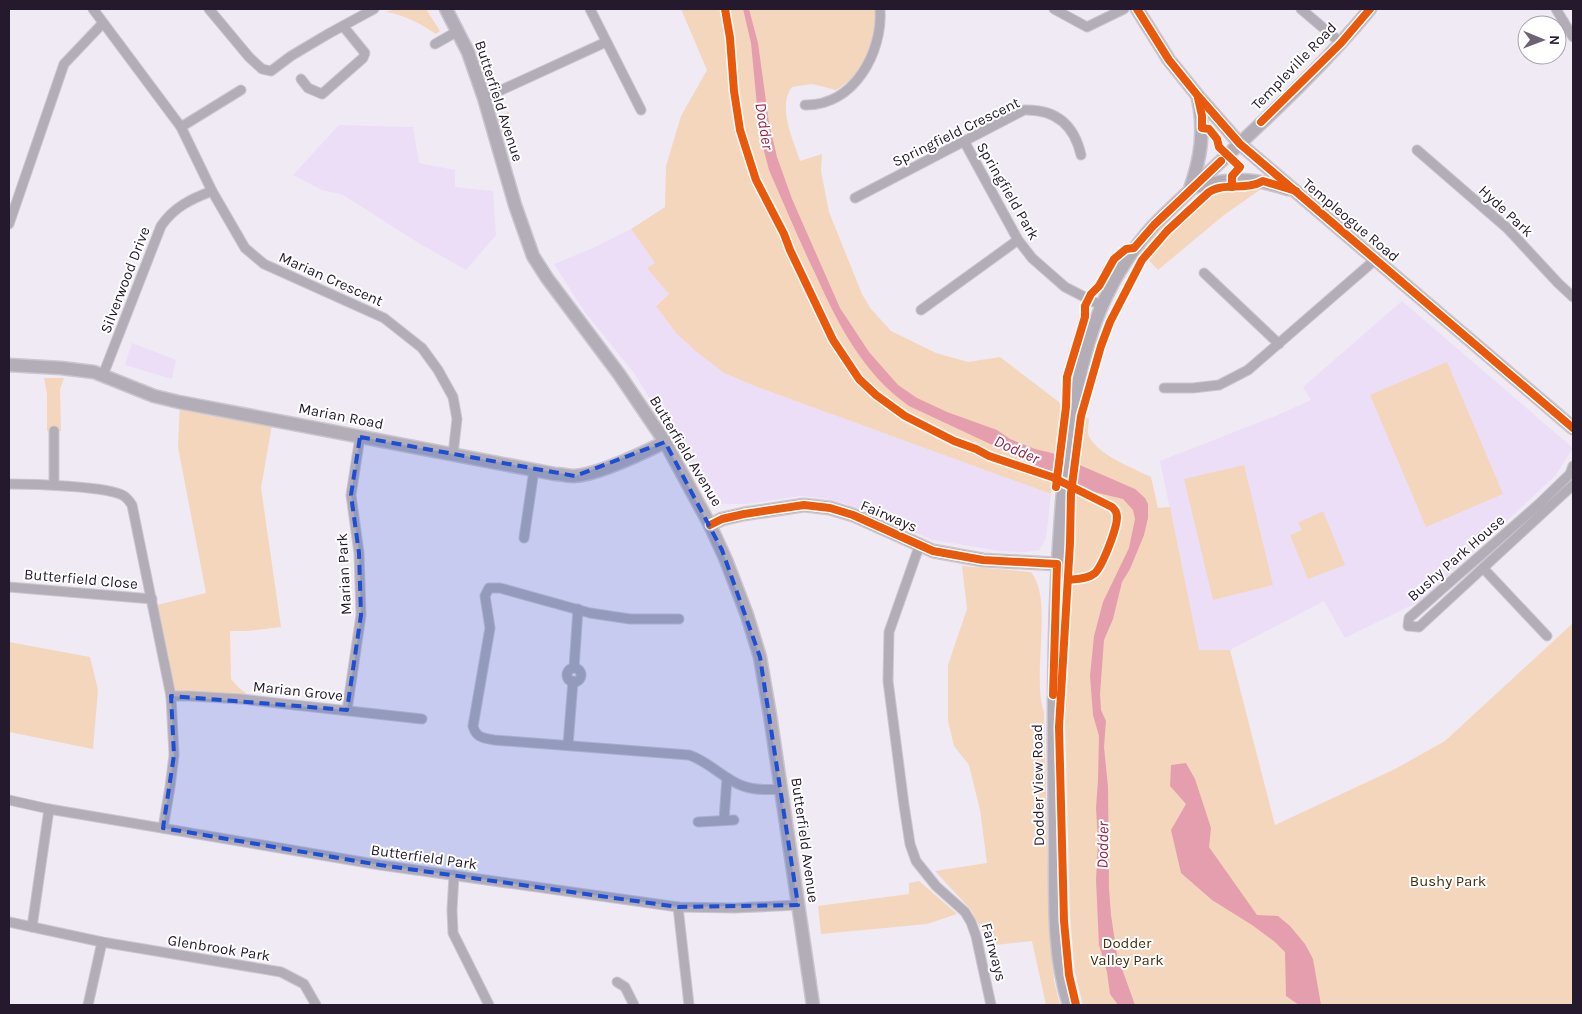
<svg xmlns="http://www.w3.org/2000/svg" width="1582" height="1014" viewBox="0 0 1582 1014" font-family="Karla,sans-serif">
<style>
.built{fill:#ecdef7}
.green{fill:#f4d6bc}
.water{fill:#e59ead}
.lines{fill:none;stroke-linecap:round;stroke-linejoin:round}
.street-casing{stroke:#cbc5d0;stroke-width:11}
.secondary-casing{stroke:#cbc5d0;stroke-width:15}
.street{stroke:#b2adb6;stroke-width:9}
.secondary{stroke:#b2adb6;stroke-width:12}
.cycleway-casing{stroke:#fff;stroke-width:11}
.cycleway{stroke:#e8590c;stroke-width:8}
.marked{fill:#1d4ed8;fill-opacity:0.2;stroke:#1d4ed8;stroke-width:4;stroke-dasharray:10 6;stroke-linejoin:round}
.labels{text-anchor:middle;stroke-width:4;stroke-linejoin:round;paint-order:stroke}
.street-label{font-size:15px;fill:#251a2d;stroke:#fff}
.park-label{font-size:15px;fill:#472d0b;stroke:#fff}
.water-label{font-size:16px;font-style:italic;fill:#962243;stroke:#fff}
</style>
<rect width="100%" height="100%" fill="#f0eaf5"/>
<!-- built -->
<g class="built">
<path d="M339,125l74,2 6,36 36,7v17l38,4 3,44 -30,35 -44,-25 -79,-50 -21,-5 -29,-15z"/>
<path d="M631,229l24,34 -7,5 21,26 -13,11 68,68 33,14 294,107 -5,44 -3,6 -4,6 -15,2 -24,-1 -68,-11 -64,-28 -25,-9 -22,-5 -20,-2 -54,8h-20l-9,-1 -9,-5 -26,-47 -49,-78 -50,-62 -30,-47 37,-15z"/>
<path d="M1402,301l171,147 -17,27 -134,125 -77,38 -21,-37 -94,49h-31l-39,-189 118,-46 33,-15 -8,-13z"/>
<path d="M132,343l44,17 -4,19 -47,-14z"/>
</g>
<!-- green -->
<g class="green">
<path d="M395,9h31l14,22 -4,3c-17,-11 -31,-19 -50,-22z"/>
<path d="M681,9h194c4,33 -10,64 -39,81l-24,-6 -20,3c-15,20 1,52 8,74l22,-7 -1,17 8,41 33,82 9,15 20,22 45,22 32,9 32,-5 59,45 3,5 -11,87 -294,-107 -33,-14 -27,-21 -20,-18 -21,-28 13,-12 -22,-26 8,-5 -24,-34 34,-22 1,-41 15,-50 26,-46z"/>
<path d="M509,112l3,22 -10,4 -5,-20 3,-3z"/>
<path d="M1267,185l-43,30 -66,55 -18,-19 15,-18 54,-46z"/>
<path d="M1447,362l56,132 -77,33 -56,-132z"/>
<path d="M44,378h20l-4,11 1,42h-14v-37z"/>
<path d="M180,402l93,17 -12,69 20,139 -34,4h-17l1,48 8,9 16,12 -79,-7 -4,-11 -15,-77 49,-12 -28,-146z"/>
<path d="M1082,416l7,3c0,4 -2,11 -1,15 7,20 45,34 63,43l7,31 12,-1 29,143h31l45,175 120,-56 50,-28 128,-118v382h-490l-8,-33 -5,-56 -5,-203 9,-202 -2,-9z"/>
<path d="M1244,465l29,120 -60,15 -29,-121z"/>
<path d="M1323,511l22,54 -37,14 -18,-44 12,-5 -4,-7z"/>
<path d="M962,566l69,6c23,28 0,103 13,140l6,226 4,43 6,24h-14l-14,-64 -37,4 -15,-18 -9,-17 -36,-39 52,-8 -7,-53 -11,-45 -15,-19 -6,-25v-56l19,-56z"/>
<path d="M9,642l81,15 8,33 -5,59 -84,-17z"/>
<path d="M919,881l38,33 -30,10 -106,10 -3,-28 91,-12v-11z"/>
</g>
<!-- water -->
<g class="water">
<path d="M743,9h6l9,34 11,80 8,34 15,42 48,109 29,44 29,33 19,13 30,14 50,18 13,9 25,10 17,4 83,36 10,9 3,6v14l-4,17 -14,34 -8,13 -9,37 -9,21 -4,54 1,16 5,11 -2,26 4,40 1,102 2,26 6,40 18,50h-17l-8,-11 -3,-22 -8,-27 -3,-65 2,-39 -2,-33 2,-28 1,-44 -6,-21 -3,-39 4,-40 9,-34 26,-54 6,-29 -2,-9 -10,-11 -29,-7 -20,-7 -28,-15 -137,-64c-47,-33 -72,-84 -95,-135 -16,-33 -30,-67 -45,-101l-5,-19 -7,-45 -6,-63z"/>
<path d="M1186,763l9,16 16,49 -2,19 48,68 21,1 12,10 15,18 8,15 8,46h-22l-13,-9 -1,-44 -10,-10 -23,-17 -40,-25 -31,-27 -10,-43 15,-26 -16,-18 1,-21z"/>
</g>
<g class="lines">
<defs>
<g id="street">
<path d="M93,9l88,118 31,64 33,57 19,16 120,54 38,30 16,22 15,27 4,22 -4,35"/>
<path d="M209,9l40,48 13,12 9,2 20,-15 37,-22 46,-25"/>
<path d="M590,9l51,101"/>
<path d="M1054,9l33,18 37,-18"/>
<path d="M1301,9l40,34"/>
<path d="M1556,9l17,28"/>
<path d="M435,44l23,-13"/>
<path d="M301,79l7,9 14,6 41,-36 2,-5 -22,-27"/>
<path d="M484,98l122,-56"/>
<path d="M805,105c49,1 78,-53 75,-96"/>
<path d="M181,127l60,-37"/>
<path d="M964,141l54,99 14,18 33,29 37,19"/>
<path d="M1417,150l90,78 51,55 15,14"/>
<path d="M855,198l169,-88c31,-1 50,14 57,45"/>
<path d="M9,224l55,-160 39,-41"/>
<path d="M1204,273l75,71"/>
<path d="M921,310l97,-70"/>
<path d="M103,375l58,-149c13,-19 30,-27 51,-35"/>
<path d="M1164,388h29l26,-3 29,-15 128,-111"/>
<path d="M54,431v54"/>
<path d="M1573,466l-3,8 -31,30 -130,114 -1,8 11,1 154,-142"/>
<path d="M9,484c21,0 100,2 115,12 3,2 6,6 8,9l39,191 3,59 -4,32 -7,41"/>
<path d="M524,538l10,-68"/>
<path d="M920,544l-31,88 -1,49 16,124 6,39 6,17 20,25 29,26 6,10 5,14 15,69"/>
<path d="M1483,568l64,68"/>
<path d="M9,587l143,12"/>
<path d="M679,619h-49l-40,-6 -90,-25h-11l-4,8 5,32 -17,98c3,12 11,12 21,14l195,15c21,7 34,24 54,31 11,4 26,4 38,3"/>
<path d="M574,668l4,-59"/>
<circle cx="574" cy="675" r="7"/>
<path d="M171,696h18l52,3 181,20"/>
<path d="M347,710l14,-95 -2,-62 -8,-58 9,-58"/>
<path d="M568,745l5,-64"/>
<path d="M9,800l40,9 331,56 298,42 57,1 63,-3"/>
<path d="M724,820l3,-42"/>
<path d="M698,822l36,-2"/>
<path d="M454,875l-2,35 1,23 36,72"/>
<path d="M678,907l11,98"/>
<path d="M9,922l93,20 179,30 23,12 12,21"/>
<path d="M32,927l17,-118"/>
<path d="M617,982l8,5 9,18"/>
<path d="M88,1005l14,-63"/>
</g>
<g id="secondary">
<path d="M446,9l22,43 16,46 31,107 18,51 14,22 72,96 46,68 45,83 16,35 21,55 13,42 10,58 43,290"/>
<path d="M1137,9l32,51 29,36 42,48 333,284"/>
<path d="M1195,187c38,-9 56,-10 93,2"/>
<path d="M1190,189c11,-31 15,-59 8,-91"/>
<path d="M9,365l52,3 33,4 60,24 25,6 376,72c6,0 13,2 19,2 23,-1 69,-23 91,-34"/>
<path d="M710,525l12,-6 22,-5 60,-9 26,3 23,7 80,36 50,9 74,4"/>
<path d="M1069,1005c-18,-56 -13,-118 -14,-176 -2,-99 -2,-199 5,-298 4,-62 10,-127 28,-187 13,-44 35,-85 66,-119 72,-71 151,-137 216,-216"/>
</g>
</defs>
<!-- street casing -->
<use href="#street" class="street-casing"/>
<!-- secondary casing -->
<use href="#secondary" class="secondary-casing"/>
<!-- street -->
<use href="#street" class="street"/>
<!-- secondary -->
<use href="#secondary" class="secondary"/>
<defs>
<g id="cycleway">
<path d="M725,9l5,29 4,53 6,39 16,50 28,54 6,16 43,90 26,39 17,16 29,21 49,25 22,8 13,7 63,21 60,30c3,3 5,5 5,10 0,11 -14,48 -22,56 -7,6 -18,6 -27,7"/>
<path d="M1137,9l32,51 29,36 42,48 333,284"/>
<path d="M1198,98l4,18v12l7,1 8,10 2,8 21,20 -8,9v11"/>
<path d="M1261,122l80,-79 29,-34"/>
<path d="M1056,487l10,-80 1,-30 18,-60v-11l6,-12 8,-8 15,-27 12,-10 8,-1 20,-23 67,-64"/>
<path d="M710,525l12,-6 22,-5 60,-9 26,3 23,7 80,36 50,9 74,4 -4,131"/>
<path d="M1076,1005l-7,-30 -5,-54 -5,-194 11,-184 1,-50 10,-77 20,-70 9,-24 32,-62 25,-29 42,-39c15,-10 37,-1 54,-11l33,10"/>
</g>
</defs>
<!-- cycleway casing -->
<use href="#cycleway" class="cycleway-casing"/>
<!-- cycleway -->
<use href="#cycleway" class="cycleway"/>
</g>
<!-- marked area -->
<path class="marked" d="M360,437l215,39 90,-34 57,108 38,107 38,248 -120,2 -298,-42 -217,-37 11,-73 -3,-59 176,14 14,-95 -2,-62 -8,-58z"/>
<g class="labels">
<!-- street labels -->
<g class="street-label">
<text transform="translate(1294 66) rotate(-46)" y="5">Templeville Road</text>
<text transform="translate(499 101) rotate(72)" y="5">Butterfield Avenue</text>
<text transform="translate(956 132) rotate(-26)" y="5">Springfield Crescent</text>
<text transform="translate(1008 191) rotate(60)" y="5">Springfield Park</text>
<text transform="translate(1506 211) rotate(43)" y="5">Hyde Park</text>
<text transform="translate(1351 220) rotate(40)" y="5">Templeogue Road</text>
<text transform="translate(331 279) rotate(24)" y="5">Marian Crescent</text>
<text transform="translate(125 280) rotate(-69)" y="5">Silverwood Drive</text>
<text transform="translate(341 416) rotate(11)" y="5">Marian Road</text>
<text transform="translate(686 451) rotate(59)" y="5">Butterfield Avenue</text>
<text transform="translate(889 516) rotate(23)" y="5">Fairways</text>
<text transform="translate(1456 558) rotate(-41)" y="5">Bushy Park House</text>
<text transform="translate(344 574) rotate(-93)" y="5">Marian Park</text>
<text transform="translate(81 579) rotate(5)" y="5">Butterfield Close</text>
<text transform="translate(298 691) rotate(6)" y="5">Marian Grove</text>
<text transform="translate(1038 785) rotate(-91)" y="5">Dodder View Road</text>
<text transform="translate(805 840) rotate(82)" y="5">Butterfield Avenue</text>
<text transform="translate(424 857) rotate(8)" y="5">Butterfield Park</text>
<text transform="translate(219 948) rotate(9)" y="5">Glenbrook Park</text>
<text transform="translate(994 952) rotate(75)" y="5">Fairways</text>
</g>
<!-- park labels -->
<g class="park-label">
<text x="1448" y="886">Bushy Park</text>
<text x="1127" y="948">Dodder<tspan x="1127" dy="17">Valley Park</tspan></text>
</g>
<!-- water labels -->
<g class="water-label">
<text transform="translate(765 126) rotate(81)" y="6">Dodder</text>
<text transform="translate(1017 449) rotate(24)" y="6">Dodder</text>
<text transform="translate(1102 845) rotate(-89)" y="6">Dodder</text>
</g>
</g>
<!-- border -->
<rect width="1582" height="1014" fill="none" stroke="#251a2d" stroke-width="20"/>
<!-- north arrow -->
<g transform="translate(1542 40) rotate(91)"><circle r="24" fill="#ffffff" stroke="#a8a3ab"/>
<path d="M0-4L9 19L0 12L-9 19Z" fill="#6c6373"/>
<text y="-8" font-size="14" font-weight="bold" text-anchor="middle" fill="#251a2d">N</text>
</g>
</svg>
